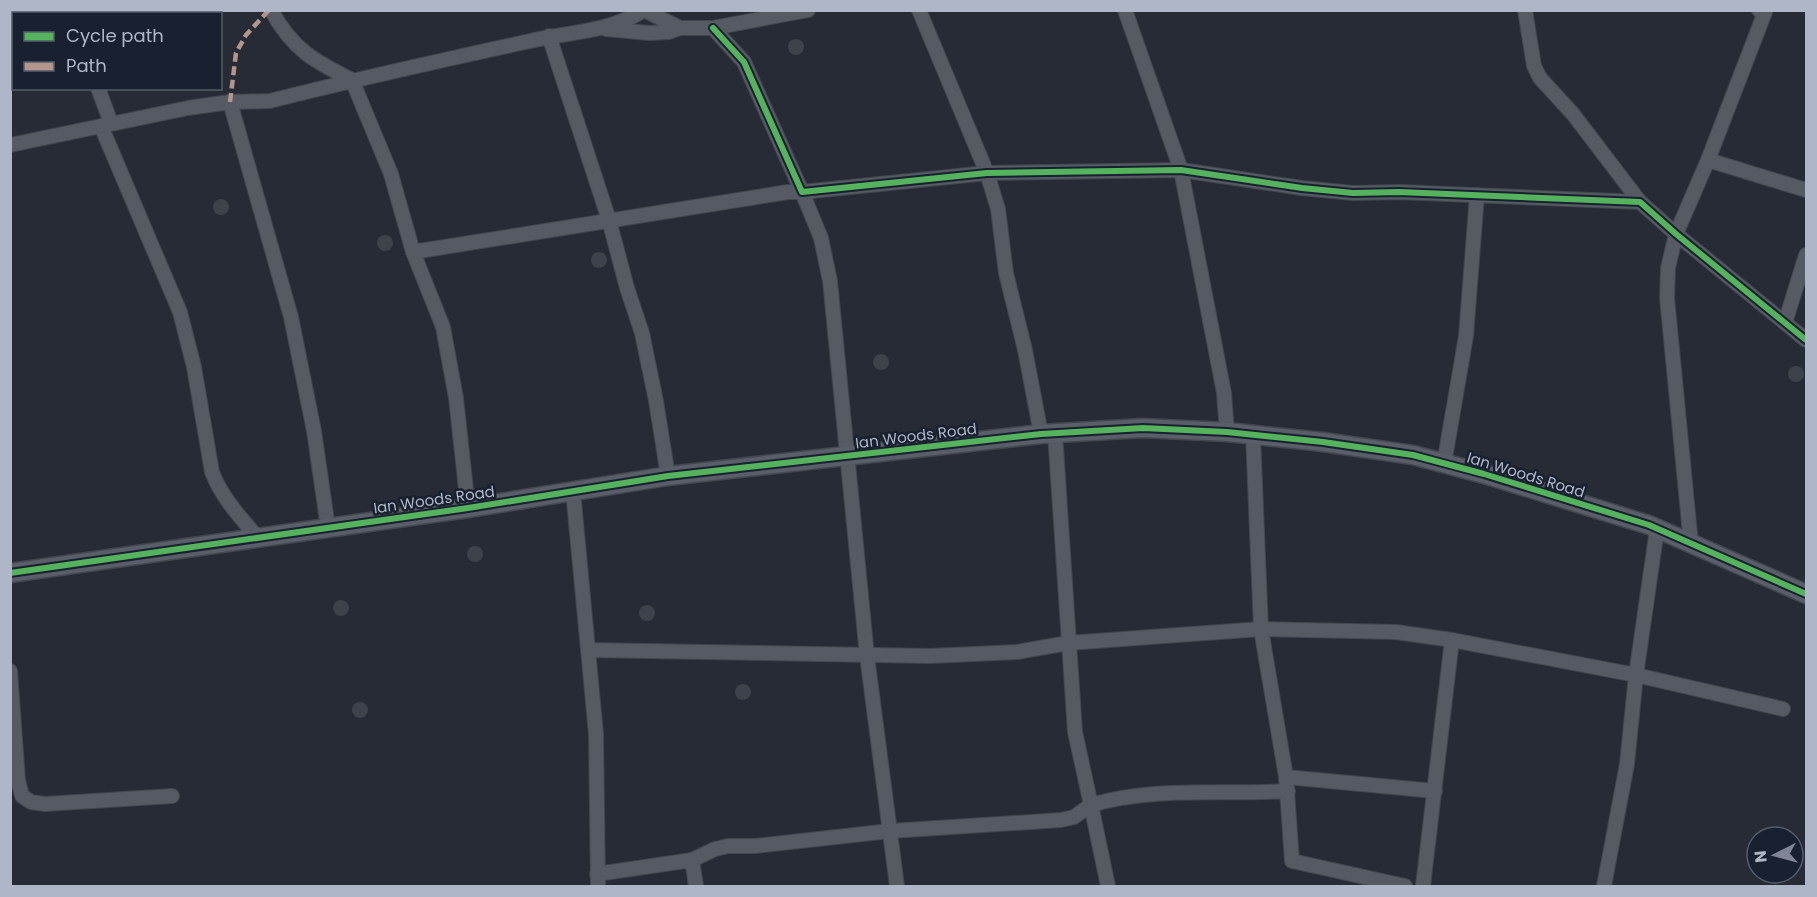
<svg xmlns="http://www.w3.org/2000/svg" width="1817" height="897" viewBox="0 0 1817 897" font-family="Poppins,sans-serif">
<style>
.building{fill:#3e424b}
.lines{fill:none;stroke-linecap:round;stroke-linejoin:round}
.street-casing{stroke:#42464e;stroke-width:16}
.secondary-casing{stroke:#42464e;stroke-width:21}
.street{stroke:#565a63;stroke-width:14}
.secondary{stroke:#5a5e68;stroke-width:18}
.quiet{stroke:#b2968c;stroke-width:4.5;stroke-dasharray:9 4.5;stroke-linecap:butt}
.cycleway-casing{stroke:#192130;stroke-width:10}
.cycleway{stroke:#56b35d;stroke-width:6}
.labels{text-anchor:middle;stroke-width:5;stroke-linejoin:round;paint-order:stroke}
.street-label{font-size:15px;fill:#afb6c7;stroke:#192130}
</style>
<rect width="100%" height="100%" fill="#262b35"/>
<!-- building -->
<g class="building">
<circle cx="796" cy="47" r="8"/>
<circle cx="221" cy="207" r="8"/>
<circle cx="385" cy="243" r="8"/>
<circle cx="599" cy="260" r="8"/>
<circle cx="881" cy="362" r="8"/>
<circle cx="1796" cy="374" r="8"/>
<circle cx="475" cy="554" r="8"/>
<circle cx="341" cy="608" r="8"/>
<circle cx="647" cy="613" r="8"/>
<circle cx="743" cy="692" r="8"/>
<circle cx="360" cy="710" r="8"/>
</g>
<g class="lines">
<defs>
<g id="street">
<path d="M70,10l1,4"/>
<path d="M271,10c22,40 43,51 81,70l39,94 22,78 30,75 13,71 12,110"/>
<path d="M644,10l36,18"/>
<path d="M919,10l68,163 11,36 8,64 19,77 16,84"/>
<path d="M1125,10l56,160 43,223 3,39"/>
<path d="M1525,10l9,56 6,12 33,36 67,88"/>
<path d="M713,28l31,34 58,130 185,-19 194,-3 121,18 51,5 46,-1 241,10 36,32 130,106"/>
<path d="M606,29l43,4 20,-1 11,-4h33l95,-18"/>
<path d="M549,36l60,184 18,68 15,45 14,68 12,75"/>
<path d="M98,88l13,35"/>
<path d="M230,102l61,215 23,114 14,97"/>
<path d="M101,126l79,186 14,55 18,105c10,26 28,45 46,66"/>
<path d="M10,145l178,-37 42,-6 40,-1c86,-22 173,-41 260,-60 38,-9 80,-9 114,-31"/>
<path d="M1708,160l98,30"/>
<path d="M413,252l375,-60h14l19,46 9,43 37,375 30,230"/>
<path d="M1785,323l21,-68"/>
<path d="M1253,435l8,194 25,148 6,84 113,25"/>
<path d="M1444,464l22,-128 11,-141"/>
<path d="M573,491l23,243 2,152"/>
<path d="M1691,544l-24,-246 1,-30 8,-34 32,-74 57,-148 -6,-2"/>
<path d="M588,650l342,6 87,-4 51,-9 193,-14 135,3 56,8 184,35 147,34"/>
<path d="M10,671l8,109 4,16 9,6 14,2 127,-8"/>
<path d="M1286,777l149,14"/>
<path d="M692,860l23,-11 13,-3h27l135,-15 171,-11 13,-3 17,-12 -16,-73 -20,-299"/>
<path d="M597,874l95,-14 4,26"/>
<path d="M1108,886l-17,-81c63,-19 132,-10 197,-14"/>
<path d="M1423,886l29,-246"/>
<path d="M1604,886l23,-122 9,-89 21,-146"/>
</g>
<path id="secondary" d="M10,573l458,-65 200,-32 373,-42 102,-6 84,4 96,10 90,13 71,19 165,51 157,69"/>
</defs>
<!-- street casing -->
<use href="#street" class="street-casing"/>
<!-- secondary casing -->
<use href="#secondary" class="secondary-casing"/>
<!-- street -->
<use href="#street" class="street"/>
<!-- secondary -->
<use href="#secondary" class="secondary"/>
<!-- quiet -->
<path class="quiet" d="M230,102l6,-49 10,-18 23,-25"/>
<defs>
<g id="cycleway">
<path d="M713,28l31,34 58,130 185,-19 194,-3 121,18 51,5 46,-1 241,10 36,32 130,106"/>
<path d="M10,573l458,-65 200,-32 373,-42 102,-6 84,4 96,10 90,13 71,19 165,51 157,69"/>
</g>
</defs>
<!-- cycleway casing -->
<use href="#cycleway" class="cycleway-casing"/>
<!-- cycleway -->
<use href="#cycleway" class="cycleway"/>
</g>
<g class="labels">
<!-- street labels -->
<g class="street-label">
<text transform="translate(916 436) rotate(-7)" y="5">Ian Woods Road</text>
<text transform="translate(1526 475) rotate(17)" y="5">Ian Woods Road</text>
<text transform="translate(434 500) rotate(-8)" y="5">Ian Woods Road</text>
</g>
</g>
<!-- border -->
<rect width="1817" height="897" fill="none" stroke="#afb6c7" stroke-width="24"/>
<!-- legend -->
<rect x="12" y="12" width="210" height="78" fill="#192130" stroke="#555d6c" stroke-width="1.5"/>
<rect x="24" y="32" width="30" height="9" fill="#56b35d" stroke="#555d6c" stroke-width="1.5"/>
<text x="66" y="42" font-size="18" fill="#afb6c7">Cycle path</text>
<rect x="24" y="62" width="30" height="9" fill="#b2968c" stroke="#555d6c" stroke-width="1.5"/>
<text x="66" y="72" font-size="18" fill="#afb6c7">Path</text>
<!-- north arrow -->
<g transform="translate(1775 855) rotate(264)"><circle r="28" fill="#192130" stroke="#555d6c" stroke-width="1.5"/>
<path d="M0-4.5L10 22L0 15L-10 22Z" fill="#7f8594"/>
<text y="-9" font-size="16" font-weight="bold" text-anchor="middle" fill="#afb6c7">N</text>
</g>
</svg>
